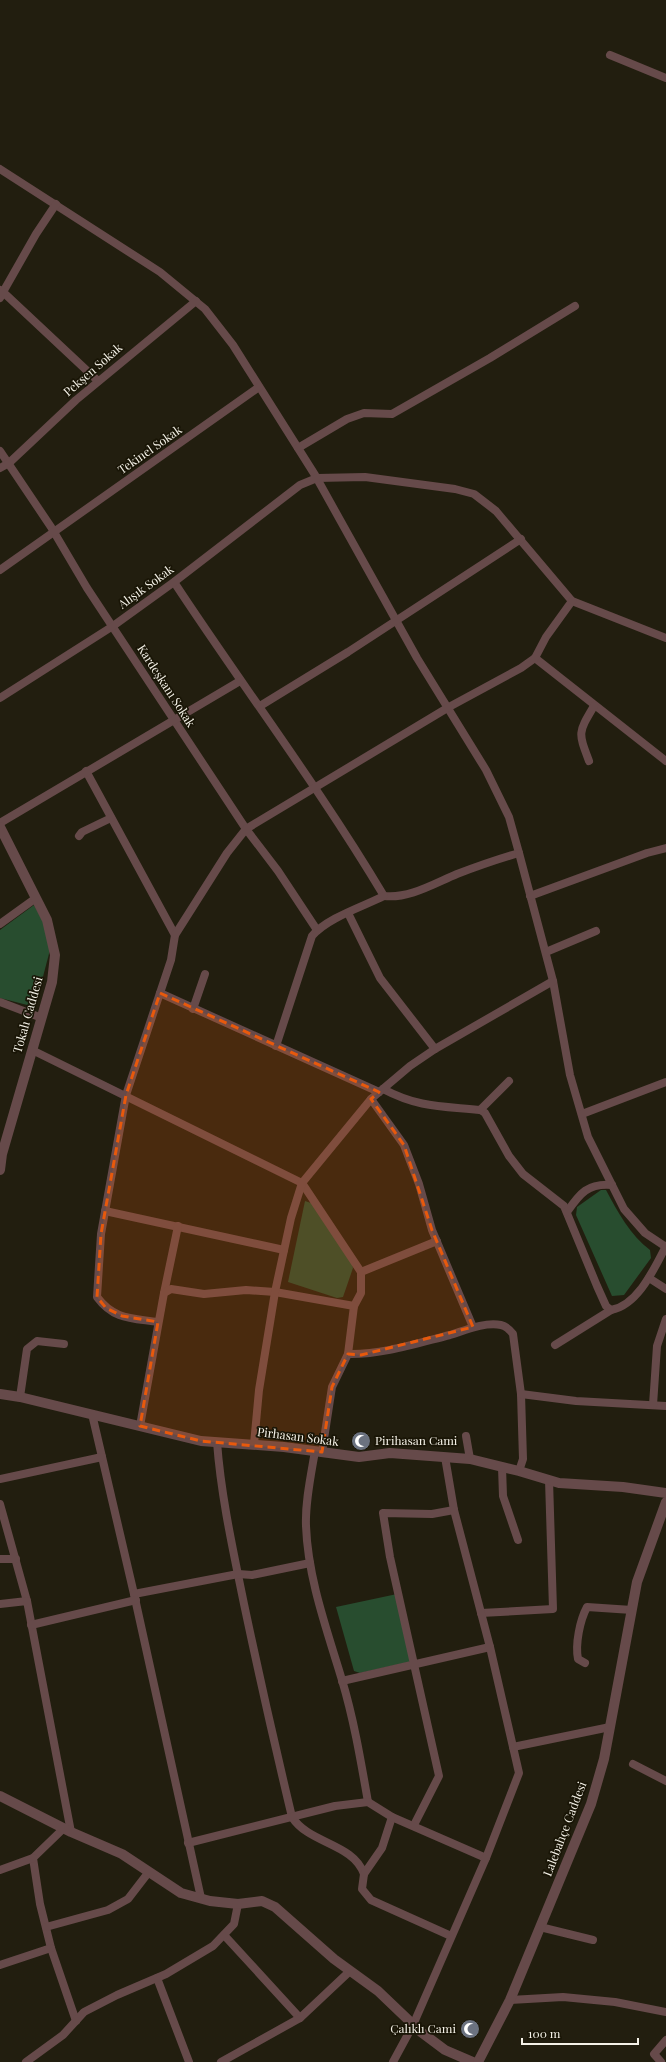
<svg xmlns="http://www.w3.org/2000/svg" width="666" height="2062" viewBox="0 0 666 2062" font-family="'Playfair Display',serif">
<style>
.green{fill:#284d2f}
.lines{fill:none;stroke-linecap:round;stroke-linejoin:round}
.minor{stroke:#664a4a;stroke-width:8}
.tertiary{stroke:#664a4a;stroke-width:10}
.marked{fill:#e8590c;fill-opacity:0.2;stroke:#e8590c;stroke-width:3;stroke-dasharray:8 5;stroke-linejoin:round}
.labels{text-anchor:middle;stroke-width:3.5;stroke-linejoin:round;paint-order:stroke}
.street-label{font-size:12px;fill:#f5f2e8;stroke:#191506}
.poi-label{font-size:12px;fill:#f5f2e8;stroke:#191506;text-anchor:start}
</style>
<rect width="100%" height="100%" fill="#221e0f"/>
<!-- green -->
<g class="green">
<path d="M34,905l11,20 5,25 -15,57 -35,-9v-68z"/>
<path d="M601,1190h5c11,21 25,46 44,60l1,8 -27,37 -12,1 -36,-81 1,-8z"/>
<path d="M305,1201l6,2 41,60 1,5 -10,29 -6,1 -49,-16z"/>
<path d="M397,1594l15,63 -3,5 -49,11 -6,-2 -18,-64z"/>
</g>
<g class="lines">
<!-- minor -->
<g class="minor">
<path d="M610,55l56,23"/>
<path d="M0,169l160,103 45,37 28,36 82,130 102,183 69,112 23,47 10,36c-21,6 -41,13 -62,21 -22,9 -48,25 -73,22 -65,-109 -141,-209 -210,-314"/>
<path d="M0,290l3,2 33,-58 20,-30"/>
<path d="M0,298l3,-6 95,89"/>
<path d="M298,448l49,-29 17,-6 28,1 98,-56 85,-52"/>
<path d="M0,451l51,76 36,61 159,241 32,42 39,59"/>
<path d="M0,468l9,-5 67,-63 120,-99"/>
<path d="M0,570l259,-183"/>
<path d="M535,658l131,103"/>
<path d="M0,698l113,-72 61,-44 126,-97 17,-7 48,-1 90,12 19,5 22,17 76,90 94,37"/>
<path d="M260,706l88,-54 173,-113"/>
<path d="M589,761c-11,-29 -11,-28 5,-55"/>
<path d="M86,771l89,164 -4,25 -45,135 -25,139 -4,63c17,23 35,21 61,25"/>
<path d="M0,823l240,-142"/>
<path d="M79,836l3,-4 29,-14"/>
<path d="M519,853l34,128 17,94 18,62 36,72 21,24 21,14"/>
<path d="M530,896l117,-43 19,-5"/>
<path d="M348,913l32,65 55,71"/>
<path d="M0,924l36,-26"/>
<path d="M175,935l52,-82 19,-24 203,-122 72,-39 14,-10 11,-21 26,-36"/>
<path d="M546,952l50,-21"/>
<path d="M160,993l219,99"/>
<path d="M0,1002l42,16"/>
<path d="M193,1009l12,-35"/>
<path d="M276,1046l36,-110c15,-18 50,-29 72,-40"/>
<path d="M32,1050l270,133 59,89v21l-7,13 -6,48 -16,33 -10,65"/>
<path d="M383,1089c36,19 59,17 98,21l4,3 24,43 14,18 41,32 33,80 9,20 5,4c27,-5 43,-41 55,-64"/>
<path d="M371,1099l33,46 15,39 13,46 41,97"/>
<path d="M480,1110l29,-29"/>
<path d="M582,1114l84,-32"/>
<path d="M105,1211l179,39"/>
<path d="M567,1212c13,-19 21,-29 45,-27"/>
<path d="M361,1272l76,-31"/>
<path d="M649,1278l17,11"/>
<path d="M164,1293l14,-67"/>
<path d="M555,1345l56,-35"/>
<path d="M348,1354c33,1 70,-11 102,-19 16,-5 34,-13 51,-10 5,1 9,5 12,9l8,60 2,65 -4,12"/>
<path d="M521,1394l55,7 90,5"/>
<path d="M20,1397l7,-48 10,-8 27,3"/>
<path d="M653,1405l4,-59 9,-27"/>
<path d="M92,1414l42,180 67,304"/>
<path d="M140,1426l24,-133 7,-4 33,5 42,-4 29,2 79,14"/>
<path d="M466,1436l4,23"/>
<path d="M217,1442c4,54 16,108 27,162 15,71 31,142 48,213 17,27 61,26 72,57"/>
<path d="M254,1444l5,-54 16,-98 16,-74 11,-35 69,-84 39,-33 25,-17 118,-68"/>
<path d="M315,1451c-4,24 -10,51 -9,75 2,53 21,104 36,154 12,40 19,82 26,122"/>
<path d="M502,1467l1,29 15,44"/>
<path d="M0,1479l102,-22"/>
<path d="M0,1504l27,97"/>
<path d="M0,1559h16"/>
<path d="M134,1594l104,-20 14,1 58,-12"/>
<path d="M0,1604l27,-3 44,231"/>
<path d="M481,1613l72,-4 -4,-129"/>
<path d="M31,1625l105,-25"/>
<path d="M585,1663l-7,-4c-3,-15 2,-39 9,-52l45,3"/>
<path d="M342,1681l148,-34"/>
<path d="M513,1747l97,-20"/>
<path d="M633,1764l33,17"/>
<path d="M392,1817l-10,31 -18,26 -2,15 9,11 80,36"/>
<path d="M414,1825l25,-49 -49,-219 -7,-44 49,1 22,-4"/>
<path d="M64,1828l-31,30 7,46 11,44 25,73"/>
<path d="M188,1843l147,-37 33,-4 24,15 94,41"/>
<path d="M0,1870l33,-12"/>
<path d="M46,1927l62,-17 20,-11 20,-26"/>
<path d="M540,1927l53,13"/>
<path d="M224,1935l76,83"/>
<path d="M0,1965l51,-17"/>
<path d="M157,1978l32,84"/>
<path d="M510,2000l53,-3 52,5 51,10"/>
<path d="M26,2062l37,-27 21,-23 33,-17 49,-21 47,-28 21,-22 4,-20"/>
<path d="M221,2062l79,-44 50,-47"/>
<path d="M393,2062l20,-37 73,-167 33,-85 -29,-126 -36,-137 -9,-53"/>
<path d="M661,2062l-7,-8 12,-14"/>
</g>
<!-- tertiary -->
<g class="tertiary">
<path d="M0,827l47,93 8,35 -3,27 -50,172 -2,16"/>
<path d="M0,1394l20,3 181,44 83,6 75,10 31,-4 80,6 49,12 40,12 64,4 43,6"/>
<path d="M0,1796l71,36 51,22 59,39 29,8 28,3 24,-3 13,6 59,52 44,32 43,41 24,18 28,12"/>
<path d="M478,2062l32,-62 81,-196 13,-45 33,-177 29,-80"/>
</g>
</g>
<!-- marked area -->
<path class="marked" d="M160,993l219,99 -8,7 33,46 28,85 41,97 -112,28 -13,-1 -16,33 -10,65 -121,-11 -61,-15 18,-104 -36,-6 -16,-8 -9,-11 4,-63 25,-139z"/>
<!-- icons -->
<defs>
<symbol id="mosque-disc" viewBox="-11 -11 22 22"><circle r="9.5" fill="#6b7280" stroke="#191506"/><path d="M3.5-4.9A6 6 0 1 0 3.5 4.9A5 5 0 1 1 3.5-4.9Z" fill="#fff"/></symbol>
</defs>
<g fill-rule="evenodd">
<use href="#mosque-disc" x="350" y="1430" width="22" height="22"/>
<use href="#mosque-disc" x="459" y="2018" width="22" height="22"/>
</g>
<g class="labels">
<!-- street labels -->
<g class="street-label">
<text transform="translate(93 370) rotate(-41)" y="4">Pekşen Sokak</text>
<text transform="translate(150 450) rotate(-35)" y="4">Tekinel Sokak</text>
<text transform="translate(146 587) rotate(-36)" y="4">Alışık Sokak</text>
<text transform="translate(166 686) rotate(57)" y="4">Kardeşkanı Sokak</text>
<text transform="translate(28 1015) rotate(-74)" y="4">Tokalı Caddesi</text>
<text transform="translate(298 1437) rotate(7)" y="4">Pirhasan Sokak</text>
<text transform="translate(565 1829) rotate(-69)" y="4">Lalebahçe Caddesi</text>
</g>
<!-- poi labels -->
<g class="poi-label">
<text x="375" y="1445">Pirihasan Cami</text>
<text x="456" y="2033" text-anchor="end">Çalıklı Cami</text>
</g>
</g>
<!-- scale -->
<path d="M522 2038v6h116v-6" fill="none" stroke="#f5f2e8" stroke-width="2"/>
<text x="528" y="2038" font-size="12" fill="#f5f2e8" stroke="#191506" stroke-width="3" paint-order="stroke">100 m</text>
</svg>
